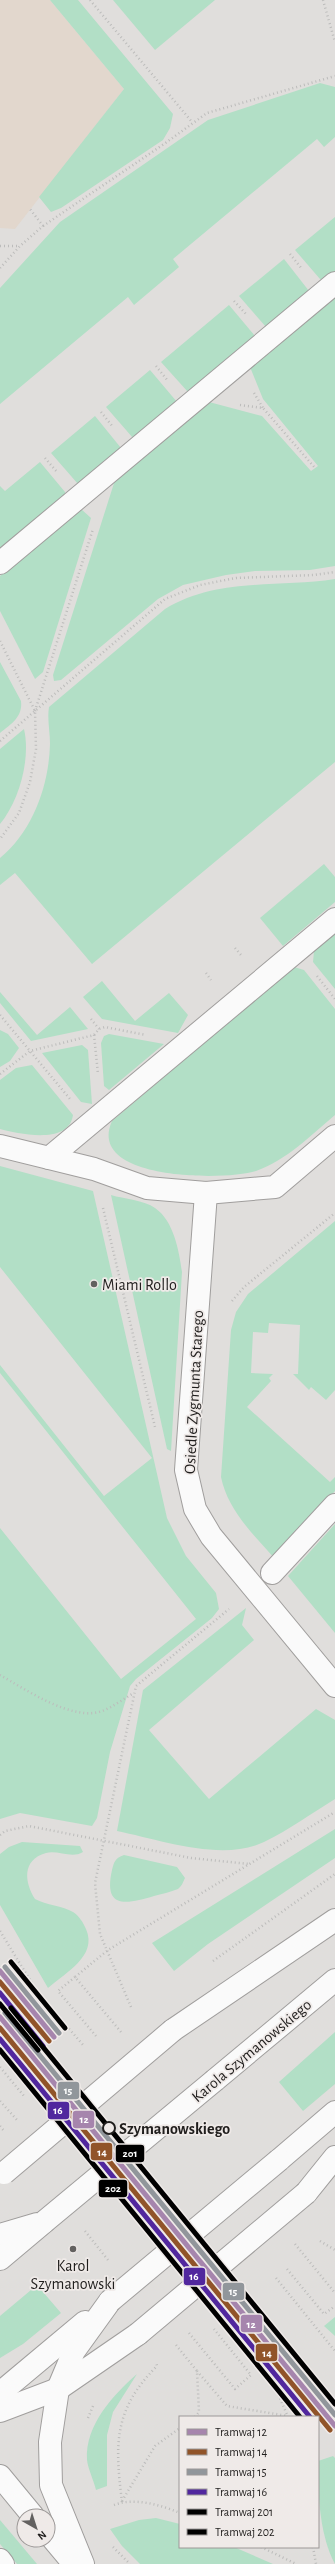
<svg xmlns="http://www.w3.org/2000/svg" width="335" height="2564" viewBox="0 0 335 2564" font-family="'Alegreya Sans',sans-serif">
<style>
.education{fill:#e2d7cd}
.green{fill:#b2dfc6}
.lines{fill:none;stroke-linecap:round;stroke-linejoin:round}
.minor-casing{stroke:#a09e9d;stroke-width:24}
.path{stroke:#bcbcbb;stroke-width:2.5;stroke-dasharray:1 3;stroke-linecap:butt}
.minor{stroke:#fafafa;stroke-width:22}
.minor-bridge-casing{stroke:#a09e9d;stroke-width:24;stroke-linecap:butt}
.minor-bridge{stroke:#fafafa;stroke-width:22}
.tram-1-casing{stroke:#efeae8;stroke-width:8}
.tram-2-casing{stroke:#efeae8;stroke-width:8}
.tram-3-casing{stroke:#efeae8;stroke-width:8}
.tram-4-casing{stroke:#efeae8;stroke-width:8}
.tram-5-casing{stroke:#efeae8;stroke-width:8}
.tram-6-casing{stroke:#efeae8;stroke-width:8}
.tram-1{stroke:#a685ad;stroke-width:5}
.tram-2{stroke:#915429;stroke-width:5}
.tram-3{stroke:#91969b;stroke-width:5}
.tram-4{stroke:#51279e;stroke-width:5}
.tram-5{stroke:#000;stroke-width:5}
.tram-6{stroke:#000;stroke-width:5}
.poi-dot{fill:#636160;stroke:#efeae8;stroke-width:1.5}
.stop-dot{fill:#efeae8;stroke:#201e1d;stroke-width:2}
.labels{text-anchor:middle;stroke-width:3.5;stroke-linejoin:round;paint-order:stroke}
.poi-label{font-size:16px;fill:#201e1d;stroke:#efeae8;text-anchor:start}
.street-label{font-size:16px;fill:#201e1d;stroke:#efeae8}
.stop-label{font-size:16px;font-weight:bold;fill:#201e1d;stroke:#efeae8;text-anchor:start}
.line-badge{stroke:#efeae8;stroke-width:1.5}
.badge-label{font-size:11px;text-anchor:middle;font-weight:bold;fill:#fff}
</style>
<rect width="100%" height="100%" fill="#e0dedc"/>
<!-- education -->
<path class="education" d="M0,0h50l74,89 -109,140 -15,-1z"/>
<!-- green -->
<g class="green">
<path d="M50,0h28l95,114 -3,14 -7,12 -102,68 -10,4 -12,-15 85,-108z"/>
<path d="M113,0h102l-60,50z"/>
<path d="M320,83l15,4v50l-11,10 -7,-8 -144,120 6,8 -45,38 -6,-8 -128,107v-116l60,-66 148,-102z"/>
<path d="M335,217v54l-11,9 -4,-1 -25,-29z"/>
<path d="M284,259l25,32 -43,36 -27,-31z"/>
<path d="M335,296v270l-25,4 -55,1 -29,4 -43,10 -25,14 -97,81 -7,1 -1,-6 62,-195 94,-78 53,14 49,55 7,-5 -55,-67 -13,-32z"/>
<path d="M229,305l26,31 -67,56 -27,-30z"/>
<path d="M150,370l27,32 -44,36 -27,-31z"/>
<path d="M95,416l26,32 -43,36 -27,-31z"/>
<path d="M40,462l25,30v3l-65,55v-64l5,5z"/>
<path d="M81,509l10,9 -48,154 -8,7 -35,-68v-35z"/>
<path d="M335,579v183l-243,202 -77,-91 -15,12v-27c33,-27 49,-73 50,-114 0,-13 -3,-25 -1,-37l116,-98c53,-32 112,-21 170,-30z"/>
<path d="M0,662l21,39c2,16 -10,23 -21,32z"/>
<path d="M24,729c7,30 -5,72 -24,95v-75z"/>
<path d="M324,864l11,13v25l-52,44 -23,-28z"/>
<path d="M335,933v56l-22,-27 1,-11z"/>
<path d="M294,967l10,3 31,39v106c-25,21 -48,45 -79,56 -31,10 -171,10 -144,-50z"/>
<path d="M102,981l33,40 34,-28 19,22 -10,18 -76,-14 -19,-22z"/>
<path d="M0,992l37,43 33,-28 18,22 -57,12 -31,-38z"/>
<path d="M0,1030l8,4 11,14 -9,13 -10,6z"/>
<path d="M109,1034l55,10 -55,46 -5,-4 -3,-43 3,-7z"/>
<path d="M82,1045l6,5 4,54 -11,-2 -39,-49z"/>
<path d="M32,1065l41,50c-4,30 -54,19 -73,14v-49l16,-12z"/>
<path d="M0,1166l93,25 74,327 19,38 30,37 3,16 -7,9 -76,61 -6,7 -20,66 -13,66 -5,8 -72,-13 -20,6v-291l121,151 75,-60 -196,-246v-8l104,131 48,-38 -152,-191z"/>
<path d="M111,1195c13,4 33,5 44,13 19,13 24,43 27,64l-11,179 -4,-2z"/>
<path d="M335,1221v169l-9,10 -15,-13 -2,3 -16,-16h5l2,-49 -31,-2 -1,10 -15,-1 -2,41 22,1 -4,4 2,3 -24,26 83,75 5,-5v14l-59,69c-22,-25 -48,-49 -55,-83l10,-147 5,-18 12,-18z"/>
<path d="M335,1524v109l-47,-57z"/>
<path d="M246,1608l-4,17 12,15 -105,90 60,69 107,-90 19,11v79c-23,14 -46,31 -71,43 -42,20 -103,-2 -147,-11l26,-141z"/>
<path d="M335,1829v29l-127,86 -34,27 -22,-28z"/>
<path d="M22,1842l58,4 3,6c-11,7 -25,-2 -37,1 -25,7 -21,30 -11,46 11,6 28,7 38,13 6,4 10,10 13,17 12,27 -21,44 -38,59l-48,-83v-51l9,-7z"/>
<path d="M124,1855l53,12 8,11c-2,4 -3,8 -7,11 -7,3 -17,5 -24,7 -27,8 -51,14 -42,-26 2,-8 3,-12 12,-15z"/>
<path d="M335,2032v52l-32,27 -24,-29z"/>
<path d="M37,2285l24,28 -38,31 -23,14v-42z"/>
<path d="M335,2317v19l-11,-10z"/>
<path d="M137,2374l-24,38 -6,23v51l-11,4c-2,-9 -8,-21 -9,-30 -2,-35 26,-65 50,-86z"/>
<path d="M333,2456l2,2v106c-16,-29 -17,-71 -17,-103z"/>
<path d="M156,2518l24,6v23h54l39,17h-133l-18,-18 -12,-17 29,-9z"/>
<path d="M0,2520l37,44h-20l-17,-20z"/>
</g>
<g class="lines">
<defs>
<g id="minor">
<path d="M0,563l335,-280"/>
<path d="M0,1146l94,23 53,19 59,5 69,-6 60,-51"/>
<path d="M49,1158l286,-239"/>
<path d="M206,1193l-20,277 9,39 16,27 124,150"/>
<path d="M272,1573l63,-68"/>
<path d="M173,2030l162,-110"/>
<path d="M215,2080l120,-100"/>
<path d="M279,2160l56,-48"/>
<path d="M306,2193l29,-36"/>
<path d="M0,2235l37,-11"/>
<path d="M0,2259l44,-37"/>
<path d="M0,2393l85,-71"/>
<path d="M0,2411l58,-22 80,-55"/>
<path d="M0,2476l33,40"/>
<path d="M48,2533l26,31"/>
<path d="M0,2560l3,4"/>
<path d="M83,2564l-32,-79 -1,-43 8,-53 16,-38 36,-50"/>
</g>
</defs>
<!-- minor casing -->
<use href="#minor" class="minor-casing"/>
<!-- path -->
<g class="path">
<path d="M90,0l102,122"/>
<path d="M323,0l12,42"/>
<path d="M43,226l121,-82 43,-31 128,-37"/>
<path d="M0,246h19"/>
<path d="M290,254l12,15"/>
<path d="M0,268l20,-22 23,-20 -13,-17"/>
<path d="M234,301l12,13"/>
<path d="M156,366l12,15"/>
<path d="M254,393l9,15"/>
<path d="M240,405l23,3 52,60"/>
<path d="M101,412l12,15"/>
<path d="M45,458l12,14"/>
<path d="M0,641l35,70 1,38 -6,33 -11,31 -19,26"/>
<path d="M35,711l58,-182"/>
<path d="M0,741l165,-142 35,-14 36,-7 78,-3 21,-3"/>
<path d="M235,948l6,7"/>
<path d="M206,973l5,7"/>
<path d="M317,976l18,23"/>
<path d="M0,1015l70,84"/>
<path d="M91,1019l8,10"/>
<path d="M94,1035l4,39"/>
<path d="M0,1074l30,-23 64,-16 5,-6 6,-2 41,8"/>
<path d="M103,1208l52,219"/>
<path d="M232,1301l12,-14 91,-74"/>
<path d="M0,1675c25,14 73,47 102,36 11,-4 21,-12 32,-18"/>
<path d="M0,1835l5,-4 24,-5 162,32 58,6"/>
<path d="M0,1931l38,62 46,53"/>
<path d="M213,1961l122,-87"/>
<path d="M75,1977l-17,14 38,45"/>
<path d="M131,2007l-31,-73 -5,-51 41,-197 93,-77"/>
<path d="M121,2032l-46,-55 33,-27 227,-138"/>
<path d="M0,2043l35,43"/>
<path d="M0,2067l24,29"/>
<path d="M0,2101l17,19"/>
<path d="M0,2126l4,5"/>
<path d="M85,2231l23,29"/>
<path d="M320,2241l15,9"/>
<path d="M295,2244l40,49"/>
<path d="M287,2269l37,45 11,-8"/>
<path d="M276,2278l59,73"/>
<path d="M224,2321l49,61 15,35"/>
<path d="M189,2333l46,56 16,-14 -37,-46"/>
<path d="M176,2345l21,26 2,41 -4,5"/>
<path d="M197,2371l30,35 61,10"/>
<path d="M88,2418l5,-12"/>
<path d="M122,2501l33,-55 25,-18"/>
<path d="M122,2502c-7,-57 -9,-92 35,-136l-1,-4"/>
<path d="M114,2505c20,-8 47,0 66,8"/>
<path d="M113,2547l17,17"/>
<path d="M261,2547l35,17"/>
<path d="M313,2547l3,17"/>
</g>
<!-- minor -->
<use href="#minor" class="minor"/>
<defs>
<g id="minor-bridge">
<path d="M4,2173l169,-143"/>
<path d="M44,2222l171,-142"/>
<path d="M110,2301l169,-141"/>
<path d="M138,2334l168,-141"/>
</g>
</defs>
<!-- minor-bridge casing -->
<use href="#minor-bridge" class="minor-bridge-casing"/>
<!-- minor-bridge -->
<use href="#minor-bridge" class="minor-bridge"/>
<defs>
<g id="tram-1">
<path d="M0,1971l54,66"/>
<path d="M0,2017l335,409"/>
</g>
<g id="tram-2">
<path d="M0,1982l49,59"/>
<path d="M0,2028l330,402"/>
</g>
<g id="tram-3">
<path d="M5,1967l54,66"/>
<path d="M5,2013l330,402"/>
</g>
<g id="tram-4">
<path d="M0,1993l43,53"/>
<path d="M0,2039l310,378"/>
</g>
<g id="tram-5">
<path d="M11,1962l54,66"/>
<path d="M11,2008l324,396"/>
</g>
<g id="tram-6">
<path d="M0,2004l38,46"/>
<path d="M0,2050l300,367"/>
</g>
</defs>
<!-- tram-1 casing -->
<use href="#tram-1" class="tram-1-casing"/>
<!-- tram-2 casing -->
<use href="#tram-2" class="tram-2-casing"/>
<!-- tram-3 casing -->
<use href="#tram-3" class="tram-3-casing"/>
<!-- tram-4 casing -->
<use href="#tram-4" class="tram-4-casing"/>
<!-- tram-5 casing -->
<use href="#tram-5" class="tram-5-casing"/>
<!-- tram-6 casing -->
<use href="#tram-6" class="tram-6-casing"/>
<!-- tram-1 -->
<use href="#tram-1" class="tram-1"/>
<!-- tram-2 -->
<use href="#tram-2" class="tram-2"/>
<!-- tram-3 -->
<use href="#tram-3" class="tram-3"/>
<!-- tram-4 -->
<use href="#tram-4" class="tram-4"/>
<!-- tram-5 -->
<use href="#tram-5" class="tram-5"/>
<!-- tram-6 -->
<use href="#tram-6" class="tram-6"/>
</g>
<!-- markers -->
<g class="poi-dot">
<circle cx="94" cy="1284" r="4"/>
<circle cx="73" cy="2249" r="4"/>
</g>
<circle class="stop-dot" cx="109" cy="2128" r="6"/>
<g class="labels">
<!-- poi labels -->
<g class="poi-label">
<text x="102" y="1290">Miami Rollo</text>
<text x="73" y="2271" text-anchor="middle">Karol<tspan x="73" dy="18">Szymanowski</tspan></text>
</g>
<!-- street labels -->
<g class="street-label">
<text transform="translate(193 1392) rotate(-87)" y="6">Osiedle Zygmunta Starego</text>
<text transform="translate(251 2050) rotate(-40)" y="6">Karola Szymanowskiego</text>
</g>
<!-- stop labels -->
<g class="stop-label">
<text x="119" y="2134">Szymanowskiego</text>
</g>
</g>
<g class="line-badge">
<rect x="57" y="2081" width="23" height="19" rx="4" fill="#91969b"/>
<rect x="47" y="2101" width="23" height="19" rx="4" fill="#51279e"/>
<rect x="72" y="2110" width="23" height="19" rx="4" fill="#a685ad"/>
<rect x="90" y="2142" width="23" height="19" rx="4" fill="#915429"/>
<rect x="115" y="2144" width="30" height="19" rx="4" fill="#000"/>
<rect x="98" y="2179" width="30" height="19" rx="4" fill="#000"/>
<rect x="183" y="2267" width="23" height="19" rx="4" fill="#51279e"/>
<rect x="222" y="2282" width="23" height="19" rx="4" fill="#91969b"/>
<rect x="240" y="2314" width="23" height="19" rx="4" fill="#a685ad"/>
<rect x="255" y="2343" width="23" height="19" rx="4" fill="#915429"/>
</g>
<g class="badge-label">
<text x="68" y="2094">15</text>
<text x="58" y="2114">16</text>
<text x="84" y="2123">12</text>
<text x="102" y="2156">14</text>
<text x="130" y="2157">201</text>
<text x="113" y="2192">202</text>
<text x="194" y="2280">16</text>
<text x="233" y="2295">15</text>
<text x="251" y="2328">12</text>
<text x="267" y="2357">14</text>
</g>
<!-- legend -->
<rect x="179" y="2416" width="140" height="132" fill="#efeae8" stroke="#9c9897"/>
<rect x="187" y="2429" width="20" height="6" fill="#a685ad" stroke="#9c9897"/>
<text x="215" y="2436" font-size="12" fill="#201e1d">Tramwaj 12</text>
<rect x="187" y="2449" width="20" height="6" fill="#915429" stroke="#9c9897"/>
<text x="215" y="2456" font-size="12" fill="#201e1d">Tramwaj 14</text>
<rect x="187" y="2469" width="20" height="6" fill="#91969b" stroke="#9c9897"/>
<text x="215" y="2476" font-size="12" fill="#201e1d">Tramwaj 15</text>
<rect x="187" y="2489" width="20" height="6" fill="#51279e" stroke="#9c9897"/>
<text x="215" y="2496" font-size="12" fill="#201e1d">Tramwaj 16</text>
<rect x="187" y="2509" width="20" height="6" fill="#000000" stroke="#9c9897"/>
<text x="215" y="2516" font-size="12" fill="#201e1d">Tramwaj 201</text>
<rect x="187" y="2529" width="20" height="6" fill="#000000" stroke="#9c9897"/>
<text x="215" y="2536" font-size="12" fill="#201e1d">Tramwaj 202</text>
<!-- north arrow -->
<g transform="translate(36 2528) rotate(141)"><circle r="19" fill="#efeae8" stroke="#9c9897"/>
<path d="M0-3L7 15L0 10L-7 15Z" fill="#636160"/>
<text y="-6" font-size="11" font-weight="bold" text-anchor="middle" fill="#201e1d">N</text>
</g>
</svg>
